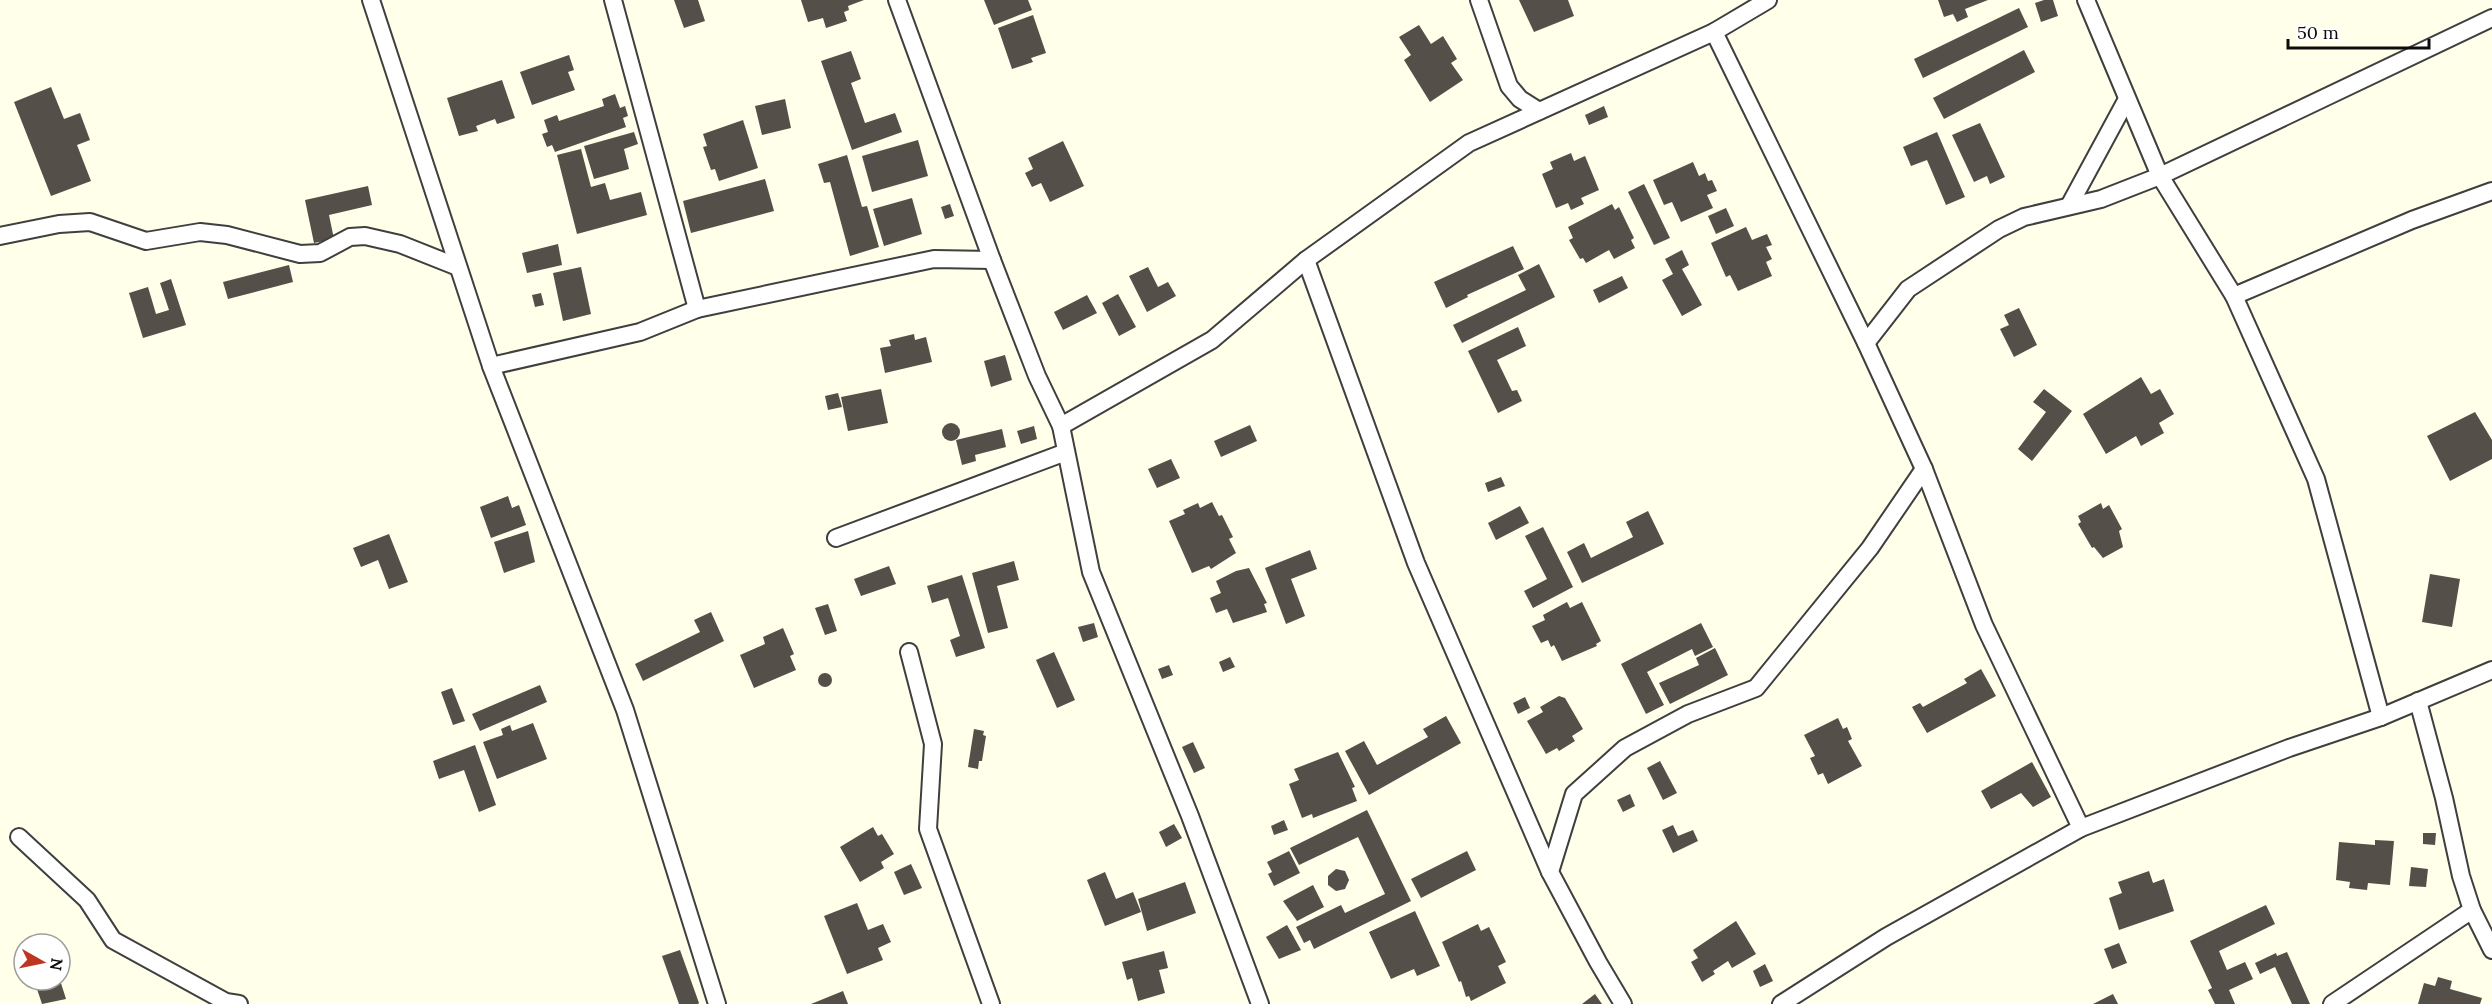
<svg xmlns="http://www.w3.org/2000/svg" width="2492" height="1004" viewBox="0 0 2492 1004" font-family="Lora,serif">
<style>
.building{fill:#544f48}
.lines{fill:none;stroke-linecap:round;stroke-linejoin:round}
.minor-casing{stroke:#3f3f3f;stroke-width:20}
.minor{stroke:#fff;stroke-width:16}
</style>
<rect width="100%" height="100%" fill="#ffffea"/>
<!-- building -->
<g class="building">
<path d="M674,0h24l7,21 -21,7z"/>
<path d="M801,0h63l-16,6 1,4 -5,2 3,9 -21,7 -3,-10 -15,4z"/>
<path d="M984,0h44l4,10 -38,15z"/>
<path d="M1519,0h49l6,16 -40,16z"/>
<path d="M1938,0h50l-23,9 3,8 -11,5 -4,-8 -9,3z"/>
<path d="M2044,0h9l5,16 -17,6 -6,-19z"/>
<path d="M2019,8l9,19 -105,51 -9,-19z"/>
<path d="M1033,15l13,38 -15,5 2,4 -21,7 -14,-41z"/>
<path d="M1419,25l12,19 12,-8 14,23 -6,4 12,17 -33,22 -26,-42 7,-5 -12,-18z"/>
<path d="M2024,50l11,22 -91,47 -11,-21z"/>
<path d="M851,51l10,28 -10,4 14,40 30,-10 7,19 -50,18 -31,-89z"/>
<path d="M569,55l5,15 -6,2 7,18 -43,15 -12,-33z"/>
<path d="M502,80l13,38 -18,6 -2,-5 -19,7 2,5 -19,5 -12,-38z"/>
<path d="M51,87l13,32 16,-6 10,27 -13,5 14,36 -40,15 -37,-94z"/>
<path d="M615,94l5,14 5,-2 3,10 -5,2 3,9 -71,25 -3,-7 -5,2 -5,-13 6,-2 -4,-12 13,-5 2,6 45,-15 -2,-7z"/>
<path d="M785,99l6,29 -29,7 -7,-29z"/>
<path d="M1604,106l4,11 -19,8 -4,-10z"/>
<path d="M743,120l15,48 -39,13 -4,-12 -4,1 -8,-23 4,-1 -4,-12z"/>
<path d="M1980,123l25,54 -15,7 -3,-8 -13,6 -22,-47z"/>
<path d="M634,132l4,12 -14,5 5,20 -35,10 -10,-33z"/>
<path d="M1937,132l28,65 -19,8 -19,-45 -16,6 -8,-19z"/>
<path d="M918,140l10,36 -56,16 -10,-36z"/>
<path d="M1063,141l21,45 -34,16 -9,-19 -9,4 -7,-14 8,-4 -5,-11z"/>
<path d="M581,149l10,38 14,-4 5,17 31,-8 6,23 -70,19 -20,-79z"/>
<path d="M1571,153l3,8 11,-5 14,34 -18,8 3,6 -13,6 -3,-7 -12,5 -14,-34 11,-5 -3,-7z"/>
<path d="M847,155l15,52 5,-1 12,41 -29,9 -20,-74 -6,1 -6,-19z"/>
<path d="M1693,162l6,14 6,-3 3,8 4,-1 5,11 -10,4 6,13 -32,14 -9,-20 -8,3 -11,-25z"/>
<path d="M765,179l9,32 -83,22 -8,-32z"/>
<path d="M1644,184l26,54 -16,7 -26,-53z"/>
<path d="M368,186l4,19 -43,10 5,24 -20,4 -9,-43z"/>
<path d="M912,198l10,36 -38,12 -11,-37z"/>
<path d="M950,204l4,12 -9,3 -4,-12z"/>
<path d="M1612,204l3,6 4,-3 15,31 -3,2 4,8 -21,11 -5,-9 -23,13 -3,-5 -3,1 -11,-19 4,-2 -5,-11z"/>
<path d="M1726,208l8,18 -18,8 -8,-18z"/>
<path d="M1746,227l6,13 15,-6 5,11 -6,2 6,12 -6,3 6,14 -34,15 -8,-16 -4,2 -15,-34z"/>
<path d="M558,244l4,21 -35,8 -5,-20z"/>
<path d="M1513,246l11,23 -57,26 1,2 -22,11 -12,-26z"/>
<path d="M1682,250l7,15 -7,4 20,36 -20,11 -20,-36 11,-6 -8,-15z"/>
<path d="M1539,264l16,33 -93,46 -9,-18 73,-35 -8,-15z"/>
<path d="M289,265l4,17 -65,17 -5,-17z"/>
<path d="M581,267l10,47 -28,7 -10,-48z"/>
<path d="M1148,267l10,20 10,-5 8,14 -29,16 -18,-36z"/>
<path d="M1622,276l6,12 -29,15 -6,-13z"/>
<path d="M171,279l15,46 -43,13 -14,-45 19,-6 8,27 13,-4 -9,-27z"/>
<path d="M541,293l3,12 -9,2 -3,-12z"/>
<path d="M1118,294l18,33 -17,9 -17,-33z"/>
<path d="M1087,295l10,18 -34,17 -9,-18z"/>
<path d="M2019,308l18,37 -23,12 -14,-28 9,-4 -5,-10z"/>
<path d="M1518,327l8,19 -29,14 15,31 5,-1 5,11 -24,12 -30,-62z"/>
<path d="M914,334l1,6 11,-3 6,25 -47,11 -5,-25 11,-2 -2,-6z"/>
<path d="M1005,355l7,25 -21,7 -7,-26z"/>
<path d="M2141,377l10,17 9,-5 14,25 -15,9 5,10 -23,13 -5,-10 -30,18 -23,-40z"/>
<path d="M881,389l7,34 -40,8 -7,-34z"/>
<path d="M2044,389l28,22 -40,50 -14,-12 28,-37 -13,-10z"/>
<path d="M838,393l4,14 -14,3 -3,-14z"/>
<path d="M2475,412l17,28v19l-42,22 -23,-45z"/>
<circle cx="951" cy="432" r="9"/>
<path d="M1250,425l7,16 -36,16 -7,-16z"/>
<path d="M1034,426l3,13 -16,5 -4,-13z"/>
<path d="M1002,429l4,18 -31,8 1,6 -14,4 -6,-25z"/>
<path d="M1171,459l9,19 -23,10 -9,-19z"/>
<path d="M1501,477l4,9 -17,6 -3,-9z"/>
<path d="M508,496l4,12 7,-3 7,20 -35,13 -11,-31z"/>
<path d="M1212,502l7,14 3,-1 11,22 -4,2 7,14 -25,16 -2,-3 -17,7 -23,-52 16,-7 -2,-4 15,-7 2,5z"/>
<path d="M2101,503l2,6 6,-4 13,24 -3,2 4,16 -20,11 -9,-11 -2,1 -14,-24 3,-2 -3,-6z"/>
<path d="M1520,506l9,17 -33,17 -8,-17z"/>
<path d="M1648,511l16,33 -82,39 -15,-31 17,-9 7,15 42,-21 -7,-15z"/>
<path d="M1543,527l30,60 -40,21 -9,-17 23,-12 -22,-43z"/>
<path d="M528,531l7,31 -31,11 -10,-31z"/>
<path d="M389,534l19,48 -19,7 -11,-29 -17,7 -8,-19z"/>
<path d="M1310,550l7,19 -26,10 14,37 -19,8 -21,-56z"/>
<path d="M1014,561l5,19 -22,6 11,42 -20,5 -16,-60z"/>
<path d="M889,566l7,18 -35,12 -7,-17z"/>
<path d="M1249,568l18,35 -3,1 3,8 -34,11 -6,-14 -11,4 -6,-15 11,-5 -5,-12 20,-10z"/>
<path d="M2430,574l30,5 -8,48 -30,-5z"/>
<path d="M962,575l23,73 -29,9 -6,-17 10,-4 -12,-38 -16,5 -5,-17z"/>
<path d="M1567,602l3,6 12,-6 19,39 -5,3 1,2 -35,15 -8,-16 -3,2 -3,-7 -7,3 -9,-17 13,-6 -2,-5z"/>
<path d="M828,604l9,27 -12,4 -10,-27z"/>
<path d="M711,612l13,29 -81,40 -8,-17 65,-32 -6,-12z"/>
<path d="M1094,623l4,14 -15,5 -5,-15z"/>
<path d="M1701,623l12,24 -18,9 -3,-7 -45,23 17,33 -18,9 -25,-50z"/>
<path d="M783,628l11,26 -4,2 6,14 -42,18 -14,-33 25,-11 -2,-7z"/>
<path d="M1715,648l13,27 -58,29 -11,-21 40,-18 -3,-7z"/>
<path d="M1054,652l21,48 -18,8 -21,-48z"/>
<path d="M1230,657l5,10 -12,5 -4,-10z"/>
<path d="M1169,665l4,10 -11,4 -4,-10z"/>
<path d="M1981,669l15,27 -69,37 -15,-26 8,-4 3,4 44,-24 -3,-4z"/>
<circle cx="825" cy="680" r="7"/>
<path d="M540,685l7,17 -67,29 -8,-17z"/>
<path d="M452,688l13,33 -12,4 -12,-33z"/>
<path d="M1559,696l6,2 18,31 -11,7 3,5 -16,10 -2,-3 -11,6 -19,-33 16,-9 -3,-5z"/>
<path d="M1525,697l5,11 -12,6 -5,-11z"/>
<path d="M1446,716l15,27 -92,52 -24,-44 19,-10 13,24 51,-28 -5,-8z"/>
<path d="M1838,718l5,11 4,-2 5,12 -4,2 14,25 -34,18 -5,-11 -5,2 -8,-17 5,-2 -11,-21z"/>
<path d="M533,723l14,36 -50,20 -14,-37 20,-7 -2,-6 9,-4 2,6z"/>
<path d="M974,729l10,2 -1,4 3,1 -4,25h-3l-1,8 -10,-2z"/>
<path d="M1193,742l12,26 -11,5 -12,-26z"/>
<path d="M475,745l21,60 -17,7 -15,-42 -25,9 -6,-18z"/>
<path d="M1338,752l17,35 -3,1 5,13 -44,17 -1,-4 -10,4 -13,-34 10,-4 -5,-11z"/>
<path d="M1660,761l17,32 -14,7 -16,-32z"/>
<path d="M2032,762l19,35 -18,10 -12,-14 -30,16 -10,-18z"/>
<path d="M1630,794l5,12 -12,6 -6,-12z"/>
<path d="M1367,810l44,91 -97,48 -4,-9 -6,3 -8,-16 45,-22 4,8 40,-19 -27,-57 -59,28 -9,-17z"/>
<path d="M1284,820l4,10 -14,5 -3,-9z"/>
<path d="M1174,824l8,14 -16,9 -7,-15z"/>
<path d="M1673,825l5,11 15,-6 5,11 -25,12 -11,-23z"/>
<path d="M873,827l5,9 4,-2 12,20 -13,8 3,6 -24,14 -20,-35z"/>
<path d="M2423,833h13l-1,12 -12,-1z"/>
<path d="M2375,840l19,1 -4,44 -22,-2 -1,7 -18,-2 1,-6 -14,-2 3,-38 36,3z"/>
<path d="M1289,851l11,22 -26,13 -6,-12 4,-2 -5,-10z"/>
<path d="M1467,851l9,19 -55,28 -10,-19z"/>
<path d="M911,864l11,24 -18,7 -10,-23z"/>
<path d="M2411,867l17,2 -2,18 -17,-1z"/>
<path d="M1336,869l9,2 4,9 -4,9 -9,2 -8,-6v-9z"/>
<path d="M2149,871l4,12 11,-4 10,32 -55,19 -10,-32 13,-5 -4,-11z"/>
<path d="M1105,872l11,27 17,-7 8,20 -36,14 -18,-46z"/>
<path d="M1185,882l11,31 -49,18 -9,-32z"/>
<path d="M1313,885l11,22 -27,14 -14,-20z"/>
<path d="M857,903l11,27 15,-6 8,18 -13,6 5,12 -36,14 -23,-58z"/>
<path d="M2266,905l9,19 -56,27 8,19 18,-8 8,17 -24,11 6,14h-20l-7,-14 4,-2 -22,-47z"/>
<path d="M1415,911l25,55 -23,10 -3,-7 -23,10 -22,-47z"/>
<path d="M1736,921l20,33 -24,14 -4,-7 -15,10 2,3 -13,8 -11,-20 7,-4 -5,-8z"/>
<path d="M1478,924l3,7 8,-4 17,35 -8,4 8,17 -35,18 -2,-5 -3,1 -5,-16 -2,1 -17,-40z"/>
<path d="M1287,925l14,25 -22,9 -13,-22z"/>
<path d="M2119,943l8,20 -15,6 -8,-20z"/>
<path d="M680,950l19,53 -1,1h-19l-17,-48z"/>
<path d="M1164,951l4,17 -9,2 6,23 -27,8 -6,-23 -5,2 -5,-18z"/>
<path d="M2287,952l23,52h-18l-17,-37 -15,7 -5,-11 21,-10 1,3z"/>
<path d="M1765,964l8,17 -13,6 -7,-16z"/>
<path d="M2438,977l14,4 -2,8 32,9 -2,6h-62l6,-21 11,3z"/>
<path d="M34,980h26l6,19 -24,5z"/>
<path d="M843,991l5,13h-37z"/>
<path d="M1595,994l7,10h-20z"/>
<path d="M2113,994l5,10h-25z"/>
</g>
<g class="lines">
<defs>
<g id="minor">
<path d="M371,0l120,366 134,344 92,294"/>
<path d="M613,0l84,309"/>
<path d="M897,0l95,260 45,116 24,50 30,146 99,244 70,188"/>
<path d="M1479,0l30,86 11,13 19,12"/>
<path d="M2086,0l74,176 74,120 82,183 65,238"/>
<path d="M1714,32l152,311 58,126 60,156 97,203"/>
<path d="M2069,206l58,-107"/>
<path d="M0,236l59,-12 31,-2 56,19 54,-9 27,3 73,19 20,-1 30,-16 15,-1 35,8 58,23"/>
<path d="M1306,260l110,303 134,309"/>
<path d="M2234,296l178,-76 80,-29"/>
<path d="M1866,343l42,-54 91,-60 25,-12 77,-18 59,-23 332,-158"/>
<path d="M491,366l149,-34 57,-23 237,-50 58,1"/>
<path d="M1061,426l151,-86 94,-80 163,-117 245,-111 54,-32"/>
<path d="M836,538l230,-86"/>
<path d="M909,652l24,92 -5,85 63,175"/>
<path d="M2418,701l26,97 17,78 11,34 20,40"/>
<path d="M19,837l68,63 26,40 113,62 13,2"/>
<path d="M1623,1004l-25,-42 -48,-90 24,-78 51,-46 63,-34 68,-26 114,-140 54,-79"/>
<path d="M1781,1004l105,-67 195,-109 208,-80 92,-31 111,-47"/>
<path d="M2332,1004l140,-94"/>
</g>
</defs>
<!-- minor casing -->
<use href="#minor" class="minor-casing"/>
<!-- minor -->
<use href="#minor" class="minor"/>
</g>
<!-- north arrow -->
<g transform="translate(42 962) rotate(99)"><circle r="28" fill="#ffffff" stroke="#9e9e9e" stroke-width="1.5"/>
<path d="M0-4.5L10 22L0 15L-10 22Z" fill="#be3621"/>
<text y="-9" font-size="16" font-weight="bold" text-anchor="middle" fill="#0c0c0c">N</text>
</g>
<!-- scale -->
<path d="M2288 39v9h141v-9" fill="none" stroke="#0c0c0c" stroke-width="3"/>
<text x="2297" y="39" font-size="18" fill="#0c0c0c" stroke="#ffffff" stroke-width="4.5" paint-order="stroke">50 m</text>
</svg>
